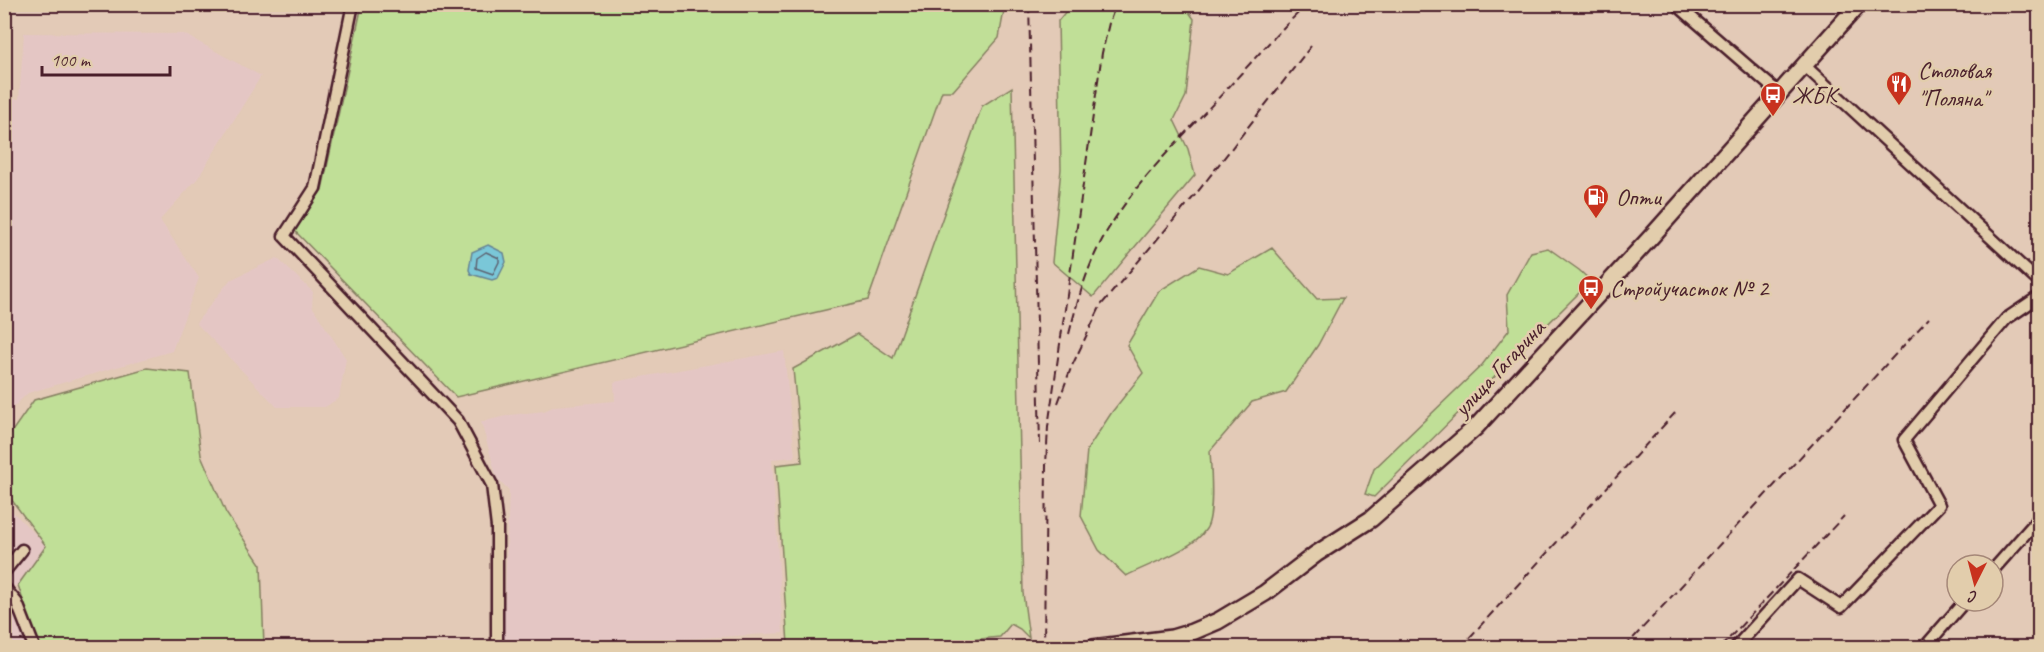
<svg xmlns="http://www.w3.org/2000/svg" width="2044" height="652" viewBox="0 0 2044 652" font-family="Caveat,sans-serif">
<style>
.built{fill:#e4c6c4}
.green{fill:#c0df97;stroke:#857f61;stroke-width:1.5}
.water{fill:#7ac7d8;stroke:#678493;stroke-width:1.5}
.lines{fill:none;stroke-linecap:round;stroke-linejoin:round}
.shore{stroke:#5d6270;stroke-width:1.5}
.minor-casing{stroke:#4a1f2b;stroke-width:15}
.secondary-casing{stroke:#4a1f2b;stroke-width:20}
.minor{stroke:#e2cdac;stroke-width:10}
.secondary{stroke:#e2cdac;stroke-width:15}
.rail{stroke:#4a1f2b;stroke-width:2;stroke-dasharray:9 4.5;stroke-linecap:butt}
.labels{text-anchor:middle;stroke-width:5;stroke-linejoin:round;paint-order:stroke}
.poi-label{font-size:24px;fill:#4a1f2b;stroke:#e2cdac;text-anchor:start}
.street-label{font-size:24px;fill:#4a1f2b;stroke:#e2cdac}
</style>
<rect width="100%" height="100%" fill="#e3cab7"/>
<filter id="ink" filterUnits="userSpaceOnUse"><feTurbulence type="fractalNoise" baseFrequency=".0167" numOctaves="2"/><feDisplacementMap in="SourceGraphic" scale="12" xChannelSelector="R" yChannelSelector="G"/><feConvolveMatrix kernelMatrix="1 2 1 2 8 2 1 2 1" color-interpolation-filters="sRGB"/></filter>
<g filter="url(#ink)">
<!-- built -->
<g class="built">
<path d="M4,5l1,-1 133,1 -16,3 -117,1z"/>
<path d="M24,33l160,1 77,42 -63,102 -38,42 39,58 -27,73 -144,42 -23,22v-316h14z"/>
<path d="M277,258l36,34 -1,14 34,53 -7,39 -14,9h-48l-81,-84 34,-43z"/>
<path d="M784,351l11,106 -23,2 11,174 -227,14h-53l6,-157 -12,-12 -16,-56 29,-7 34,-4 11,-5 60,-5 -1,-19z"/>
<path d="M4,503l43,43 -29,39 -13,3z"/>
<path d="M4,603l14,14 11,28 -2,2h-22z"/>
</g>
<!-- green -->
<g class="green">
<path d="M362,5h643l-6,33 -46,53h-11l-74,209 -412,97 -163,-168 29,-39z"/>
<path d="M1071,5h113l10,14 -8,77 -12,24 14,29 7,26 -102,122 -41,-35 9,-93 -3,-148z"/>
<path d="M1012,87l11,506 6,45 -9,-9 -9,-5 -11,13 -107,11 -105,-3 -12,-180 26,-3 -9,-93 64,-35 36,24 89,-252z"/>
<path d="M1272,248l45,51 26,-1 -25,47 -32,47 -34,10 -42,49c1,17 5,65 -4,78 -13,21 -57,35 -80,47l-27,-26 -18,-34 6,-66 25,-38 31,-39 -16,-28 32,-54 40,-25 29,8z"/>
<path d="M1548,248l31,22 12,11 -217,216 -9,-3 9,-25 108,-104 27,-35 -2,-35 24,-43z"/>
<path d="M147,368l43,5 11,82 25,58 35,52 3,82h-228l1,-3 -19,-59 28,-39 -41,-55v-40l3,-14 26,-37z"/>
</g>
<!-- water -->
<path class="water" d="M488,245l16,8 2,9 -8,16 -6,2 -21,-6 -2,-4 3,-18z"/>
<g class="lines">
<!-- shore -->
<path class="shore" d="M486,252l13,6v4l-6,12 -17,-6 1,-10z"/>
<defs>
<g id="minor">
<path d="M353,4l-38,184 -31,48 174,185 34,64 5,42v121"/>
<path d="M1676,4l104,90"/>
<path d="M1805,66l235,217"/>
<path d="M1993,570l47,-53"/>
<path d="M4,572l18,-22"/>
<path d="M4,587l13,16 16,41 -1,4"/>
<path d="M1735,648l63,-69 43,28 98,-102 -35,-65 102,-121 34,-23"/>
<path d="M1924,648l41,-47"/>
</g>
<path id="secondary" d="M1093,648l79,-10 20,-6 26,-11 47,-28 51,-39 55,-35 105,-92 175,-190 208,-233"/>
</defs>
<!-- minor casing -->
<use href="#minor" class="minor-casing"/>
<!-- secondary casing -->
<use href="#secondary" class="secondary-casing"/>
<!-- minor -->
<use href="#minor" class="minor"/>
<!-- secondary -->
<use href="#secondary" class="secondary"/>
<!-- rail -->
<g class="rail">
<path d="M1029,4l11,440"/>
<path d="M1069,334c9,-35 19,-71 38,-103 31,-52 77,-96 118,-140 27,-29 53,-60 83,-87"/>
<path d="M1058,403l13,-35 30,-63 95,-111 115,-148"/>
<path d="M1044,648l2,-183 2,-38 54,-374 7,-30 7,-19"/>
<path d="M1460,648l215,-235"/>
<path d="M1624,648l305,-330"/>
<path d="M1720,648l124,-132"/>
</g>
</g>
</g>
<!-- icons -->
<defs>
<symbol id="restaurant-pin" viewBox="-11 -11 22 30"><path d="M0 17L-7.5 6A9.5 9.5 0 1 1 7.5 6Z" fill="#c8321e" stroke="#e2cdac"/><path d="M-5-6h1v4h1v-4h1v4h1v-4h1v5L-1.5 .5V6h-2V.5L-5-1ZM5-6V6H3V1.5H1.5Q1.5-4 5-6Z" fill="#fff"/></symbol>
<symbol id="bus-pin" viewBox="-11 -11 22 30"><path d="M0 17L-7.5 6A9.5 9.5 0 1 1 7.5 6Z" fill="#c8321e" stroke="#e2cdac"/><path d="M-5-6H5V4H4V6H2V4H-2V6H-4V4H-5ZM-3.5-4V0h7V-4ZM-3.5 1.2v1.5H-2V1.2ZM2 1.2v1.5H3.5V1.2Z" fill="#fff"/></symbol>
<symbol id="fuel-pin" viewBox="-11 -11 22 30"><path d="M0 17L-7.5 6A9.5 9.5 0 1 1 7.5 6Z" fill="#c8321e" stroke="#e2cdac"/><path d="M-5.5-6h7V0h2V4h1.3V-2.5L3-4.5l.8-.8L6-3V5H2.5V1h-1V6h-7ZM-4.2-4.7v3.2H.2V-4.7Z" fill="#fff"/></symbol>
</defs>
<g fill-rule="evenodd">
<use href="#restaurant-pin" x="1884" y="69" width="30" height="40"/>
<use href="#bus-pin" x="1758" y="80" width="30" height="40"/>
<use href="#fuel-pin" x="1581" y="182" width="30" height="40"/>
<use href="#bus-pin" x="1576" y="273" width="30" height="40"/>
</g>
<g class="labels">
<!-- poi labels -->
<g class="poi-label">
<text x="1918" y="78">Столовая<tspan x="1918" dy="28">"Поляна"</tspan></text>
<text x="1792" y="103">ЖБК</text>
<text x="1616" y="205">Опти</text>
<text x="1610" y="296">Стройучасток № 2</text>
</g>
<!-- street labels -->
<g class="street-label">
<text transform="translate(1499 368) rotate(-47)" y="8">улица Гагарина</text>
</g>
</g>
<!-- margin -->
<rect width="2044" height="652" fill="none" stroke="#e2cdac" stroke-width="24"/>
<rect x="12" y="12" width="2020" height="628" fill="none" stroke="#4a1f2b" stroke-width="2" filter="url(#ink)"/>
<!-- north arrow -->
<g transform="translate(1975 583) rotate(186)"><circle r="28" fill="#e2cdac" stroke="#a58778" stroke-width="1.5"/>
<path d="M0-4.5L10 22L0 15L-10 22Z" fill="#c8321e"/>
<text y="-9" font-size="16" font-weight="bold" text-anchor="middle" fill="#4a1f2b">С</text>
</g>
<!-- scale -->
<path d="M42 66v9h128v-9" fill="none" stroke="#4a1f2b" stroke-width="3"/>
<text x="51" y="66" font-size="18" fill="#4a1f2b" stroke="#e2cdac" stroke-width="4.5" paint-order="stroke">100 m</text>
</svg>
